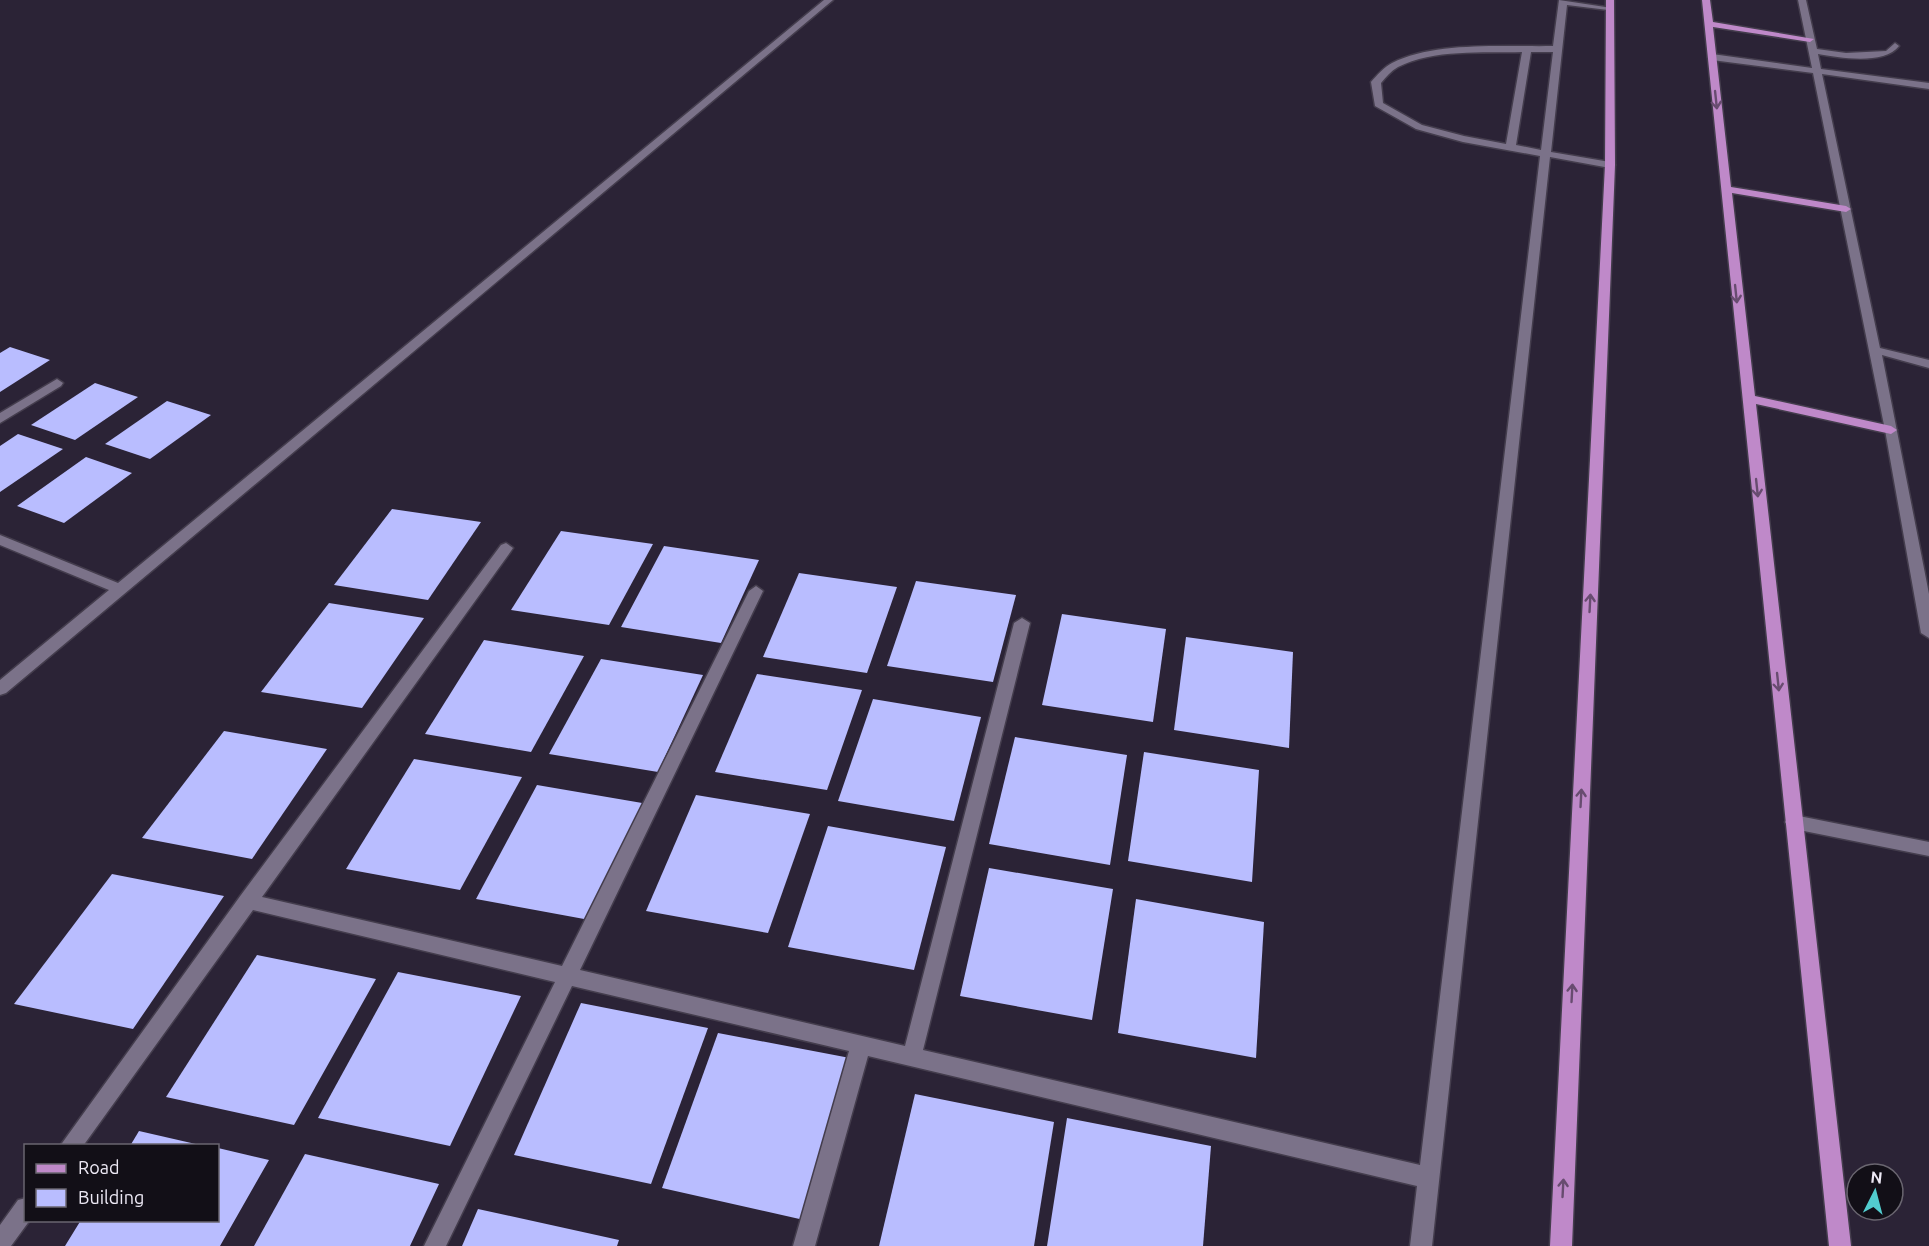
<svg xmlns="http://www.w3.org/2000/svg" width="1929" height="1246" viewBox="0 0 1929 1246" font-family="Ubuntu,sans-serif">
<style>
.building{fill:#b9bdff}
.lines{fill:none;stroke-linecap:round;stroke-linejoin:round}
.minor-casing{stroke:#443d4d;stroke-width:3}
.major-casing{stroke:#443d4d;stroke-width:3}
.minor{fill:#7b7289;fill-rule:evenodd}
.major{fill:#bf89c9;fill-rule:evenodd}
.oneway{stroke:#684c70}
</style>
<rect width="100%" height="100%" fill="#2b2336"/>
<!-- building -->
<g class="building">
<path d="M10,347l40,13 -50,32v-39z"/>
<path d="M95,383l43,14 -63,43 -44,-15z"/>
<path d="M167,401l44,14 -61,44 -45,-15z"/>
<path d="M18,434l45,15 -63,43v-46z"/>
<path d="M86,457l46,16 -68,50 -47,-17z"/>
<path d="M392,509l89,13 -53,78 -94,-15z"/>
<path d="M561,531l92,13 -44,81 -98,-15z"/>
<path d="M664,546l95,14 -38,83 -100,-16z"/>
<path d="M799,573l98,14 -30,86 -104,-16z"/>
<path d="M916,581l100,14 -23,87 -106,-16z"/>
<path d="M329,603l95,15 -62,90 -101,-16z"/>
<path d="M1062,614l104,15 -13,93 -111,-17z"/>
<path d="M1186,637l107,15 -4,96 -115,-18z"/>
<path d="M484,640l100,16 -53,96 -106,-18z"/>
<path d="M601,659l102,16 -45,97 -109,-18z"/>
<path d="M757,674l105,16 -35,100 -112,-18z"/>
<path d="M873,699l108,18 -27,104 -116,-20z"/>
<path d="M224,731l103,18 -75,110 -110,-21z"/>
<path d="M1015,737l112,18 -17,110 -121,-21z"/>
<path d="M1144,752l115,18 -7,112 -124,-21z"/>
<path d="M414,759l108,18 -62,113 -114,-21z"/>
<path d="M537,785l111,19 -53,117 -119,-22z"/>
<path d="M696,795l114,19 -42,119 -122,-22z"/>
<path d="M828,826l118,21 -32,123 -126,-23z"/>
<path d="M989,868l124,21 -21,131 -132,-24z"/>
<path d="M112,874l112,22 -91,133 -119,-25z"/>
<path d="M1136,899l128,23 -8,136 -138,-25z"/>
<path d="M257,955l119,24 -82,146 -128,-28z"/>
<path d="M398,972l123,24 -71,150 -132,-28z"/>
<path d="M581,1003l127,25 -57,156 -137,-29z"/>
<path d="M718,1033l132,25 -46,162 -142,-32z"/>
<path d="M915,1094l139,28 -20,124h-155z"/>
<path d="M1067,1118l144,28 -8,100h-156z"/>
<path d="M139,1131l61,14v1h-70z"/>
<path d="M218,1148l51,12 -49,86h-155l16,-26h137z"/>
<path d="M305,1154l134,30 -29,62h-156z"/>
<path d="M478,1209l141,31 -2,6h-155z"/>
</g>
<g class="lines">
<defs>
<g id="minor">
<path d="M824,0h9l-827,693 -6,2v-15l109,-90 -109,-45v-10l118,48z"/>
<path d="M1559,0l53,8 -4,2 -41,-5 -16,147 59,10 5,3 -5,3 -60,-11 -118,1089h-22l7,-60 -549,-130 -53,190h-22l56,-195 -277,-65 -126,260h-22l131,-264 -302,-72 -170,236h-23l181,-251 260,-350 5,-2 7,5 -2,3 -249,346 300,69 187,-375 7,-5 7,5 -183,379 325,76 109,-423 8,-5 8,5 -107,427 497,115 120,-1009 -77,-14 -47,-13 -41,-23 -4,-24c6,-7 13,-15 21,-19 43,-22 113,-16 161,-17zM1522,52l-16,92 -42,-8 -42,-11 -39,-22 -2,-20c5,-6 10,-12 17,-16 35,-18 85,-14 124,-15zM1531,52h22l-12,98 -25,-5z"/>
<path d="M1798,0h8l11,49 29,4 40,-2 9,-8 4,3c-14,19 -59,12 -81,8l3,15 108,14v6l-107,-15 58,274 49,12v8l-47,-13 47,239v44l-8,-5 -36,-203 -72,-357 -101,-13 -4,-3 4,-3 100,14z"/>
<path d="M57,379l6,4 -2,3 -61,37v-10z"/>
<path d="M1794,815l135,27v14l-135,-27 -6,-2 -3,-5 3,-5z"/>
<path d="M26,1198v22h4l-19,26h-11v-21l18,-25z"/>
</g>
<g id="major">
<path d="M1606,0h8l1,165 -43,1081h-22l55,-1081z"/>
<path d="M1702,0h8l3,22 101,17 -4,3 -97,-15 18,160 115,19 5,3 -5,3 -114,-19 23,203 136,30 6,4 -6,4 -135,-30 95,842h-22z"/>
</g>
</defs>
<!-- minor casing -->
<use href="#minor" class="minor-casing"/>
<!-- major casing -->
<use href="#major" class="major-casing"/>
<!-- minor -->
<use href="#minor" class="minor"/>
<!-- major -->
<use href="#major" class="major"/>
</g>
<!-- one-way arrows -->
<defs><path id="oneway-shaft" d="M-6 0H5M1.5-3L5.5 0L1.5 3" fill="none" stroke-width="1.6" stroke-linecap="round" stroke-linejoin="round" transform="scale(1.5)"/></defs>
<g class="oneway">
<use href="#oneway-shaft" transform="translate(1716 100) rotate(84)"/>
<use href="#oneway-shaft" transform="translate(1736 294) rotate(84)"/>
<use href="#oneway-shaft" transform="translate(1757 488) rotate(84)"/>
<use href="#oneway-shaft" transform="translate(1590 603) rotate(-87)"/>
<use href="#oneway-shaft" transform="translate(1778 682) rotate(84)"/>
<use href="#oneway-shaft" transform="translate(1581 798) rotate(-87)"/>
<use href="#oneway-shaft" transform="translate(1572 993) rotate(-87)"/>
<use href="#oneway-shaft" transform="translate(1563 1188) rotate(-87)"/>
</g>
<!-- legend -->
<rect x="24" y="1144" width="195" height="78" fill="#120f17" stroke="#6a6670" stroke-width="1.5"/>
<rect x="36" y="1164" width="30" height="9" fill="#bf89c9" stroke="#6a6670" stroke-width="1.5"/>
<text x="78" y="1174" font-size="18" fill="#ede9f5">Road</text>
<rect x="36" y="1189" width="30" height="18" fill="#b9bdff" stroke="#6a6670" stroke-width="1.5"/>
<text x="78" y="1204" font-size="18" fill="#ede9f5">Building</text>
<!-- north arrow -->
<g transform="translate(1875 1192) rotate(6)"><circle r="28" fill="#120f17" stroke="#6a6670" stroke-width="1.5"/>
<path d="M0-4.5L10 22L0 15L-10 22Z" fill="#52cdcf"/>
<text y="-9" font-size="16" font-weight="bold" text-anchor="middle" fill="#ede9f5">N</text>
</g>
</svg>
